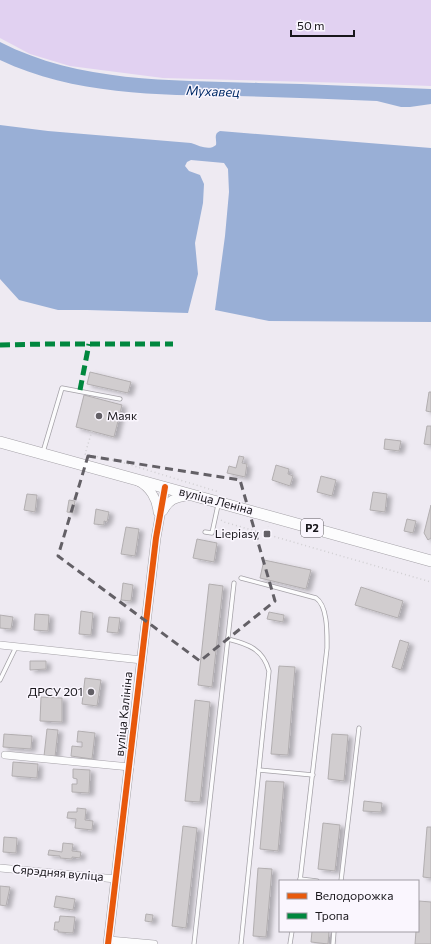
<svg xmlns="http://www.w3.org/2000/svg" width="431" height="944" viewBox="0 0 431 944" font-family="Commissioner,sans-serif">
<style>
.green{fill:#e1d1f1}
.water{fill:#99afd6}
.building{fill:#d1cdcf;stroke:#b2aeb0;filter:url(#shadow)}
.lines{fill:none;stroke-linecap:round;stroke-linejoin:round}
.service-casing{stroke:#a4a1a7;stroke-width:5}
.minor-casing{stroke:#a4a1a7;stroke-width:8}
.tertiary-casing{stroke:#a4a1a7;stroke-width:10}
.primary-casing{stroke:#a4a1a7;stroke-width:12}
.path{stroke:#d0cfd2;stroke-width:1.5;stroke-dasharray:1 3;stroke-linecap:butt}
.service{stroke:#fcfcfd;stroke-width:3.5}
.minor{stroke:#fcfcfd;stroke-width:7}
.tertiary{stroke:#fcfcfd;stroke-width:9}
.primary{stroke:#fcfcfd;stroke-width:11}
.quiet{stroke:#00873e;stroke-width:5;stroke-dasharray:10 5;stroke-linecap:butt}
.cycleway-casing{stroke:#faf6fe;stroke-width:8}
.cycleway{stroke:#e8590c;stroke-width:6}
.marked{fill:none;stroke:#636066;stroke-width:3;stroke-dasharray:8 5;stroke-linejoin:round}
.poi-dot{fill:#636066;stroke:#faf6fe;stroke-width:1.5}
.labels{text-anchor:middle;stroke-width:3;stroke-linejoin:round;paint-order:stroke}
.shield{fill:#faf6fe;stroke:#5c595f;stroke-width:1}
.shield-label{font-size:11px;font-weight:bold;fill:#18161b}
.poi-label{font-size:12px;fill:#18161b;stroke:#faf6fe;text-anchor:end}
.street-label{font-size:12px;fill:#18161b;stroke:#faf6fe}
.water-label{font-size:13px;font-style:italic;fill:#002a67;stroke:#faf6fe}
</style>
<defs>
<filter id="shadow"><feDropShadow dx="4.5" dy="2.5" stdDeviation="2" flood-color="#0004"/></filter>
</defs>
<rect width="100%" height="100%" fill="#eeeaf2"/>
<!-- green -->
<path class="green" d="M0,0h431v86l-81,-3 -187,-5 -93,-12 -40,-12 -30,-16z"/>
<!-- water -->
<g class="water">
<path d="M0,42c80,41 171,38 258,41 58,1 115,4 173,6v15l-21,3h-9l-24,-6c-47,-2 -93,-4 -140,-5 -80,-1 -163,-1 -237,-36z"/>
<path d="M0,125l48,6 143,12c9,3 18,8 25,2 1,-6 -3,-11 4,-14l211,17v174l-162,-1 -54,-11 10,-74 4,-44 -1,-23 -4,-6 -33,-3 -4,2 -2,4 4,5 11,4 4,9 -1,19 -8,40 3,31 -10,39 -101,-3h-29l-39,-10 -19,-21z"/>
</g>
<!-- building -->
<g class="building">
<path d="M90,372l41,10 -3,11 -41,-9z"/>
<path d="M429,392h2v20l-5,-1z"/>
<path d="M84,395l38,10 -8,32 -38,-10z"/>
<path d="M427,426h4v19l-7,-1z"/>
<path d="M385,439l16,2 -2,10 -15,-2z"/>
<path d="M239,456l5,1 -2,6 5,1 -2,13 -18,-4 2,-7 7,2z"/>
<path d="M276,465l13,4 -1,5 5,2 -3,10 -18,-6z"/>
<path d="M321,476l15,4 -4,16 -15,-4z"/>
<path d="M373,492l14,2 -2,18 -15,-2z"/>
<path d="M27,494l10,1 -2,17 -11,-2z"/>
<path d="M69,500l6,1 -2,12 -6,-1z"/>
<path d="M431,505v33l-3,2 -4,-7z"/>
<path d="M96,509l13,3 -2,10 -3,-1v4l-10,-1z"/>
<path d="M407,519l9,2 -3,12 -9,-2z"/>
<path d="M126,527l13,2 -4,27 -14,-2z"/>
<path d="M197,539l20,4 -3,19 -21,-4z"/>
<path d="M264,560l47,10 -5,19 -46,-11z"/>
<path d="M123,583l10,2 -2,16 -10,-1z"/>
<path d="M209,584l14,2 -11,101 -14,-2z"/>
<path d="M361,587l42,14 -5,17 -43,-13z"/>
<path d="M81,611l12,2 -2,22 -12,-1z"/>
<path d="M269,612l15,3 -1,7 -16,-3z"/>
<path d="M35,614l14,1 -1,16 -14,-1z"/>
<path d="M0,615l13,2 -2,12 -11,-1z"/>
<path d="M109,617l11,1 -2,15 -11,-1z"/>
<path d="M400,640l9,3 -8,27 -9,-3z"/>
<path d="M30,661h16v8l-16,1z"/>
<path d="M279,666l16,1 -7,88 -17,-1z"/>
<path d="M85,678l16,2 -4,26 -15,-2z"/>
<path d="M41,697l21,1v24l-22,-1z"/>
<path d="M195,700l15,2 -10,100 -15,-1z"/>
<path d="M47,729l11,1 -3,27 -11,-1z"/>
<path d="M78,731l17,2 -3,26 -21,-3 1,-10 10,1v-5h-5z"/>
<path d="M4,734l28,2 -1,13 -28,-2z"/>
<path d="M332,734l16,1 -4,46 -16,-2z"/>
<path d="M13,762l25,2 -1,14 -25,-2z"/>
<path d="M73,769l17,1 -1,23 -17,-1v-8h5v-5l-4,-1z"/>
<path d="M266,781l18,1 -6,69 -18,-2z"/>
<path d="M364,801l18,2 -1,9 -18,-1z"/>
<path d="M77,808l9,1 -1,11 8,1 -1,9 -17,-2 1,-9 -9,-1 1,-6h9z"/>
<path d="M323,823l17,2 -5,46 -17,-2z"/>
<path d="M183,826l14,2 -11,100 -14,-2z"/>
<path d="M427,827h4v51l-8,-1z"/>
<path d="M4,837l13,1 -1,15 -13,-1z"/>
<path d="M63,843l10,1 -1,7 9,1 -1,6 -8,-1v2l-12,-1v-2l-12,-1 1,-5 13,2z"/>
<path d="M258,868l14,1 -6,68 -13,-1z"/>
<path d="M0,886l10,1 -4,19 -6,-1z"/>
<path d="M56,896l19,3 -2,11 -19,-3z"/>
<path d="M419,901l12,1v42h-16l1,-13h2z"/>
<path d="M146,914l7,1 -1,7 -7,-1z"/>
<path d="M60,916l15,1 -2,16 -15,-1v-2h-4l1,-8h4z"/>
<path d="M312,931h17l-1,13 -17,-2z"/>
</g>
<g class="lines">
<defs>
<g id="service">
<path d="M43,452l19,-64 58,11"/>
<path d="M205,532l7,1 6,-28"/>
<path d="M241,578l75,20c12,8 11,36 11,50l-27,233"/>
<path d="M228,639c20,5 35,10 41,32l-28,273"/>
<path d="M0,680l16,-33"/>
<path d="M259,770l54,5"/>
<path d="M300,879l17,2"/>
<path d="M341,881l18,-153"/>
<path d="M194,944l40,-361"/>
<path d="M290,944l2,-13"/>
<path d="M333,944l1,-13"/>
</g>
<g id="minor">
<path d="M0,645l142,15"/>
<path d="M5,755l125,12"/>
<path d="M0,868l116,11"/>
<path d="M109,940l45,4"/>
</g>
<g id="tertiary">
<path d="M138,481c12,6 19,18 20,31"/>
<path d="M163,511c7,-13 13,-13 27,-16"/>
<path d="M108,944l48,-406 9,-51"/>
</g>
<path id="primary" d="M0,442l431,119"/>
</defs>
<!-- service casing -->
<use href="#service" class="service-casing"/>
<!-- minor casing -->
<use href="#minor" class="minor-casing"/>
<!-- tertiary casing -->
<use href="#tertiary" class="tertiary-casing"/>
<!-- primary casing -->
<use href="#primary" class="primary-casing"/>
<!-- path -->
<g class="path">
<path d="M92,431l-7,23 36,8 98,30"/>
<path d="M221,520l3,2 207,60"/>
<path d="M267,534l1,-8"/>
</g>
<!-- service -->
<use href="#service" class="service"/>
<!-- minor -->
<use href="#minor" class="minor"/>
<!-- tertiary -->
<use href="#tertiary" class="tertiary"/>
<!-- primary -->
<use href="#primary" class="primary"/>
<!-- quiet -->
<g class="quiet">
<path d="M0,345l46,-1h127"/>
<path d="M80,390l9,-46"/>
</g>
<defs>
<path id="cycleway" d="M108,944l48,-406 9,-51"/>
</defs>
<!-- cycleway casing -->
<use href="#cycleway" class="cycleway-casing"/>
<!-- cycleway -->
<use href="#cycleway" class="cycleway"/>
</g>
<!-- marked area -->
<path class="marked" d="M88,456l152,24 35,121 -75,60 -142,-105z"/>
<!-- markers -->
<g class="poi-dot">
<circle cx="99" cy="416" r="4"/>
<rect x="263" y="530" width="8" height="8" rx="2"/>
<circle cx="91" cy="692" r="4"/>
</g>
<g class="labels">
<!-- shield labels -->
<rect class="shield" x="301" y="519" width="22" height="18" rx="3"/>
<g class="shield-label">
<text x="312" y="532">Р2</text>
</g>
<!-- poi labels -->
<g class="poi-label">
<text x="107" y="420" text-anchor="start">Маяк</text>
<text x="259" y="538">Liepiasy</text>
<text x="83" y="696">ДРСУ 201</text>
</g>
<!-- street labels -->
<g class="street-label">
<text transform="translate(216 501) rotate(15)" y="4">вуліца Леніна</text>
<text transform="translate(124 714) rotate(-84)" y="4">вуліца Калініна</text>
<text transform="translate(58 873) rotate(5)" y="4">Сярэдняя вуліца</text>
</g>
<!-- water labels -->
<g class="water-label">
<text transform="translate(213 91) rotate(2)" y="5">Мухавец</text>
</g>
</g>
<!-- legend -->
<rect x="279" y="880" width="140" height="52" fill="#faf6fe" stroke="#a09ca3"/>
<rect x="287" y="893" width="20" height="6" fill="#e8590c" stroke="#a09ca3"/>
<text x="315" y="900" font-size="12" fill="#18161b">Велодорожка</text>
<rect x="287" y="913" width="20" height="6" fill="#00873e" stroke="#a09ca3"/>
<text x="315" y="920" font-size="12" fill="#18161b">Тропа</text>
<!-- scale -->
<path d="M291 30v6h63v-6" fill="none" stroke="#18161b" stroke-width="2"/>
<text x="297" y="30" font-size="12" fill="#18161b" stroke="#faf6fe" stroke-width="3" paint-order="stroke">50 m</text>
</svg>
